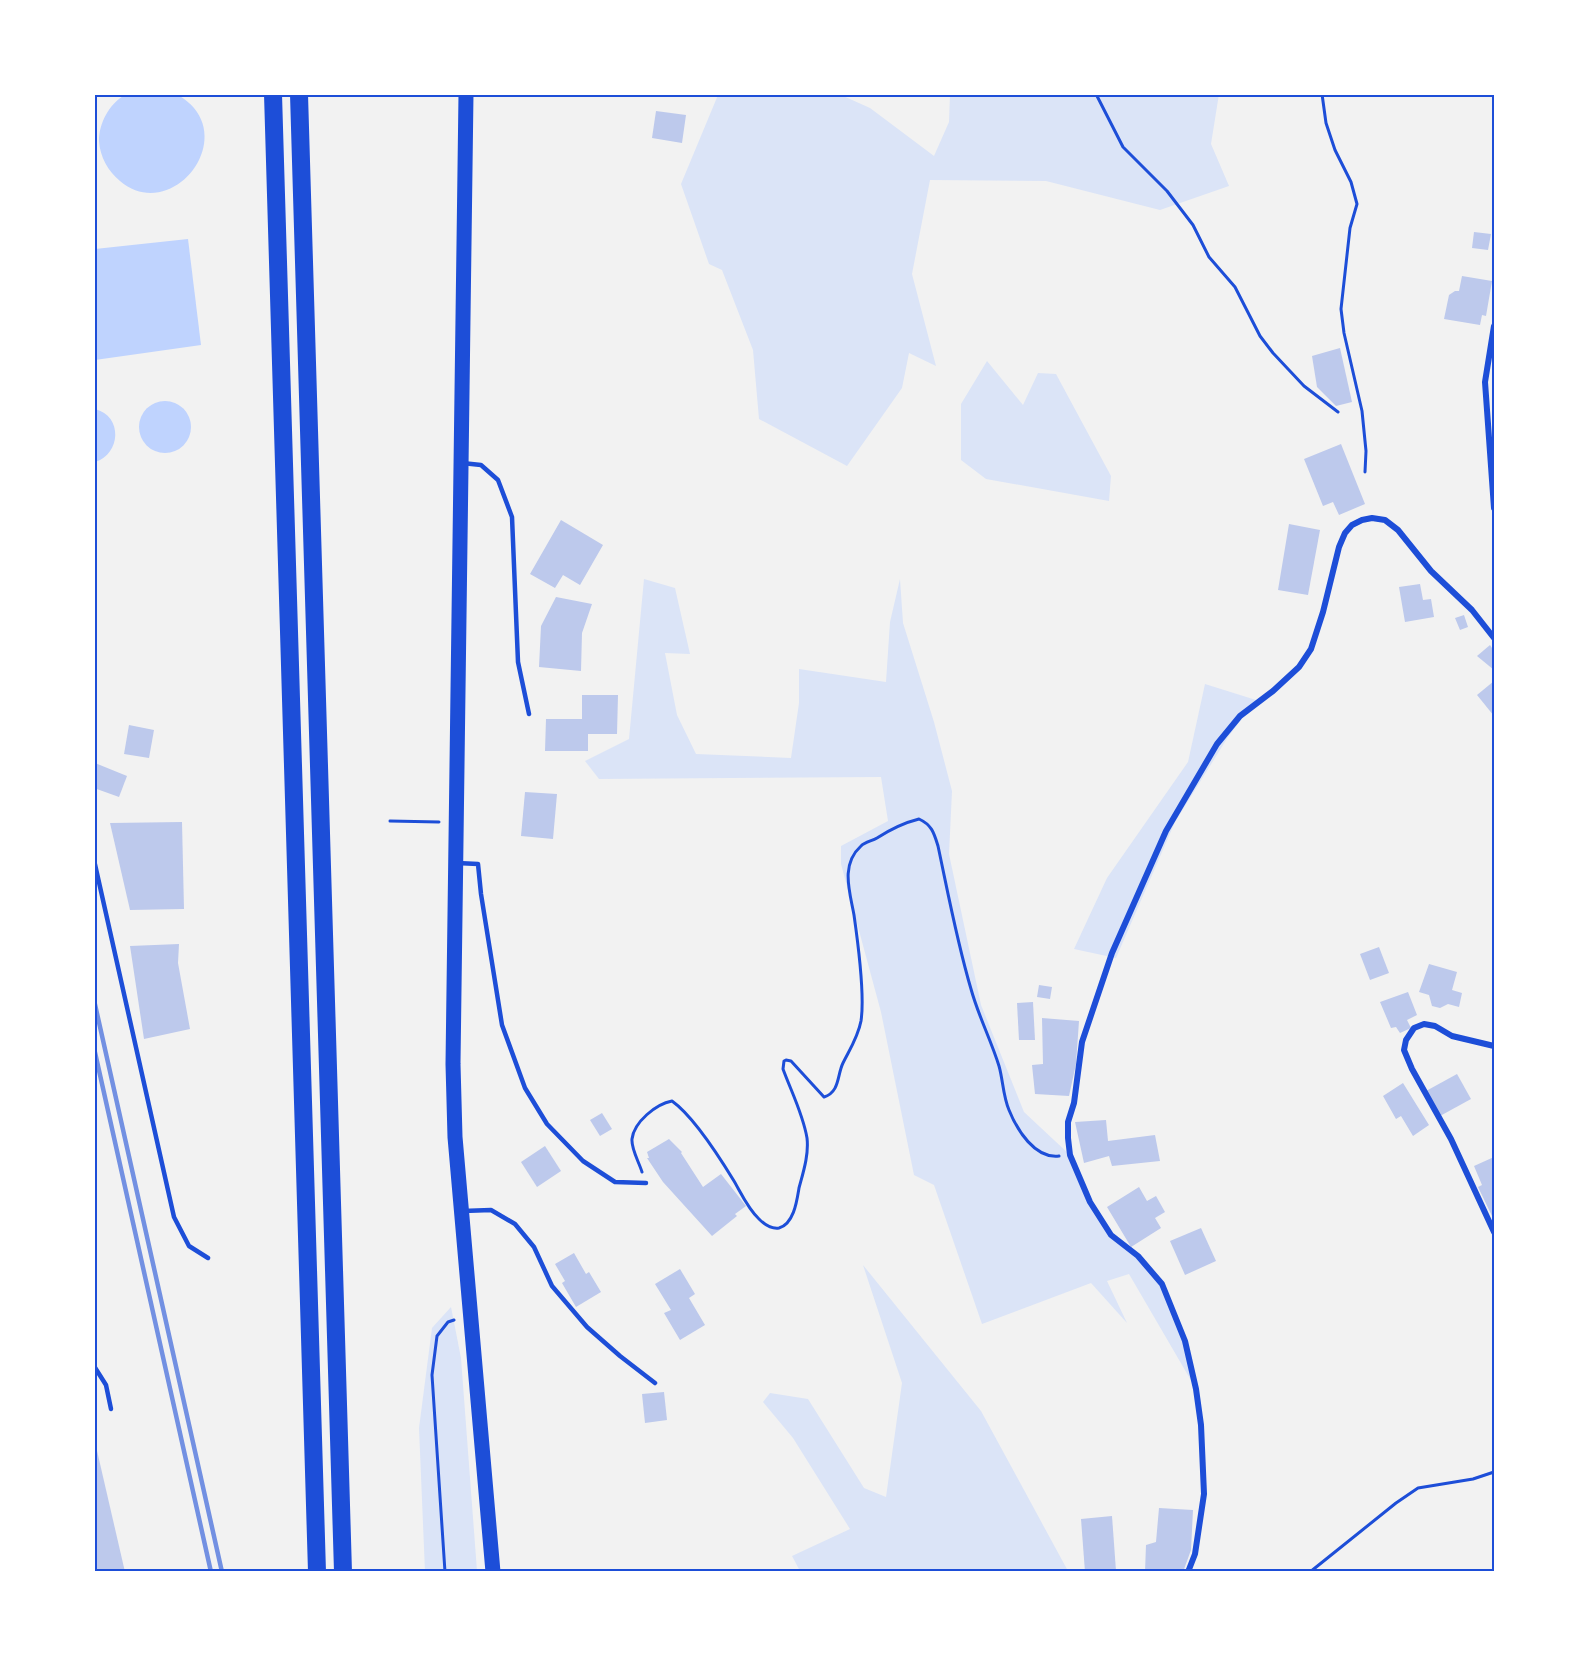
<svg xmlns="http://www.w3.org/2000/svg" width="1589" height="1666" viewBox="0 0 1589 1666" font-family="'Titillium Web',sans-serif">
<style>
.green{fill:#dbe4f7}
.water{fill:#bfd3fe}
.building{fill:#bdc9ec}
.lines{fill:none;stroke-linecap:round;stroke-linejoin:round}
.path{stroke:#1d4ed8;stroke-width:3}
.service{stroke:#1d4ed8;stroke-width:4.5}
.minor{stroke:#1d4ed8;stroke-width:6}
.primary{stroke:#1d4ed8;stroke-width:15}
.motorway{stroke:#1d4ed8;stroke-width:18}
.rail{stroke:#7290e2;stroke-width:4.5}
.neatline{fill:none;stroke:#1d4ed8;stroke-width:2}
</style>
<rect width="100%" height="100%" fill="#f2f2f2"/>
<!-- green -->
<g class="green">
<path d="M1219,94l-8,50 18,42 -69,24 -114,-29 -116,-1 -18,94 24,92 -27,-13 -7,35 -55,78 -88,-47 -6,-69 -31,-80 -13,-6 -28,-80 37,-89h123l29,13 64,48 15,-34 1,-27z"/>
<path d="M987,361l36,44 15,-32 18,1 55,102 -2,25 -123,-22 -25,-19v-56z"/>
<path d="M644,579l31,9 15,66 -25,-1 12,62 19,39 95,4 8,-55v-34l87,13 4,-60 10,-43 3,44 31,99 18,69 -3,63 32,151 43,107 46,43 20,47 21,32 27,22 24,28 23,57 11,48 -67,-115 -22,7 20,42 -36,-40 -109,41 -48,-139 -20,-10 -33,-163 -40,-148v-18l47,-25 -7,-44 -282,2 -14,-18 44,-22z"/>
<path d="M1205,684l51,16 -28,37 -53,85 -59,136 -42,-9 33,-71 81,-116z"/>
<path d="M863,1265l118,146 87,160h-268l-8,-15 58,-27 -57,-91 -30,-36 7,-9 38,6 56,89 22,9 16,-114z"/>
<path d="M451,1307l10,51 16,213 -52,1 -6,-144 13,-100z"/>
</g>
<!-- water -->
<g class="water">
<path d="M125,95h53c66,38 -5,131 -58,86 -12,-10 -20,-24 -21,-40 0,-18 10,-37 26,-46z"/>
<path d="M188,239l13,106 -106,15v-111z"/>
<circle cx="165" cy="427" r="26"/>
<path d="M95,409c28,7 26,45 0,53z"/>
</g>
<!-- building -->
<g class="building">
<path d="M656,111l30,4 -4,28 -30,-5z"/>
<path d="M1474,232l17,2 -3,16 -16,-2z"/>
<path d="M1462,276l30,5 -6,35 -4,-1 -2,10 -36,-6 5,-24 6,-4h4z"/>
<path d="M1340,348l12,54 -16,4 -19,-19 -5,-31z"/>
<path d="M1341,444l24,60 -26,11 -6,-13 -10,4 -19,-47z"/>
<path d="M561,520l42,25 -23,40 -17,-10 -8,13 -25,-14z"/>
<path d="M1289,524l31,6 -12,65 -30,-5z"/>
<path d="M1420,584l3,16 8,-1 3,18 -29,5 -6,-35z"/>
<path d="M556,597l36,7 -10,29 -1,38 -42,-4 2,-41z"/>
<path d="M1464,615l4,12 -8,3 -5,-12z"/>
<path d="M1490,645l4,6v19l-17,-14z"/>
<path d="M1494,681v35l-17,-21z"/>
<path d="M582,695h36l-1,39h-29v17h-43l1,-32h36z"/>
<path d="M129,725l25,5 -5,28 -25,-4z"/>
<path d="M95,763l32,13 -8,21 -25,-9z"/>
<path d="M525,792l32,2 -4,45 -32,-3z"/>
<path d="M182,822l2,87 -54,1 -20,-87z"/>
<path d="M179,944l-1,19 12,66 -46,10 -14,-93z"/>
<path d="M1379,947l10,26 -19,7 -10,-26z"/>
<path d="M1429,964l28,8 -5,18 10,3 -3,14 -11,-3 -8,4 -8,-2 -3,-11 -10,-3z"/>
<path d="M1039,985l13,2 -2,12 -13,-2z"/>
<path d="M1408,992l9,23 -10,5 4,8 -11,5 -4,-6 -5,1 -11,-26z"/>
<path d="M1033,1002l2,38h-16l-2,-37z"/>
<path d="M1042,1018l37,3 -3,43 -7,32 -34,-2 -3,-29 11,-1z"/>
<path d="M1457,1074l14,25 -31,17 -14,-25z"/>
<path d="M1403,1083l26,42 -16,11 -12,-20 -5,3 -13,-23z"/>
<path d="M602,1113l10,16 -12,7 -10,-16z"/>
<path d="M1106,1120l2,21 47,-6 5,26 -48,5 -3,-10 -25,7 -9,-41z"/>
<path d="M669,1139l13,13 -1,1 22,34 18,-13 25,32 -11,8 2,2 -25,20 -49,-54 -16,-24h2l-2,-6z"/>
<path d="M545,1146l16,25 -24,16 -16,-25z"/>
<path d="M1494,1157v58l-2,1 -14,-29 4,-2 -8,-19z"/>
<path d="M1139,1187l8,14 9,-5 9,16 -10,6 6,10 -30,19 -24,-40z"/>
<path d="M1201,1228l15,33 -31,14 -15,-34z"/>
<path d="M574,1253l12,21 3,-2 12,20 -25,15 -14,-24 3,-2 -10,-17z"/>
<path d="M680,1269l15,25 -6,4 16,27 -25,15 -16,-27 7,-3 -16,-26z"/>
<path d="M664,1392l3,28 -22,3 -3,-29z"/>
<path d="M94,1442h1l30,130h-31z"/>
<path d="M1159,1508l34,2 -2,40 -8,22h-38l1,-27 10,-3z"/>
<path d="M1112,1516l4,55 -31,1 -4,-53z"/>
</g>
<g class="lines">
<!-- path -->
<g class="path">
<path d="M1096,94l27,53 44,44 26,34 16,32 26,30 25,49 13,17 31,33 34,26"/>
<path d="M1322,94l4,29 9,27 16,32 6,22 -7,24 -9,81 3,24 18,78 4,40 -1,21"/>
<path d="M390,821l49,1"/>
<path d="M642,1172c-3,-10 -11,-23 -10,-33 2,-17 24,-35 40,-38 21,15 48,57 62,80 7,12 14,28 25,38 5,5 13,10 20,9 15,-4 18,-28 20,-40 4,-15 10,-33 8,-50 -4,-24 -16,-47 -24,-69l1,-8 2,-1 5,1 33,36c16,-5 13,-22 19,-34 7,-14 15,-26 18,-42 4,-26 -3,-78 -7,-106 -4,-23 -14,-50 7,-69 4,-4 11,-5 16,-8 14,-9 26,-15 42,-19 13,6 15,14 19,27 10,47 19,96 33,143 7,26 20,51 28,77 4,14 4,30 10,44 8,20 26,49 50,46"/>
<path d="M445,1572l-13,-197 5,-39 11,-14 6,-2"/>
<path d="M1310,1572l86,-69 22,-15 55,-9 21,-7"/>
</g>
<!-- service -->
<g class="service">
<path d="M462,463l19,2 17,15 14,37 6,145 11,52"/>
<path d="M94,860l80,357 15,29 19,12"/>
<path d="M457,863l21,1 3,30 21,131 23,63 22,36 36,37 32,21 31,1"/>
<path d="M463,1211l28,-1 24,14 19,23 18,39 35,41 33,29 35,27"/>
<path d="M94,1366l12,19 5,24"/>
</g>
<!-- minor -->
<g class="minor">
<path d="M1494,326l-9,56 9,126"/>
<path d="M1494,1046l-42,-10 -17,-10 -11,-2 -10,4 -8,12 -2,10 8,19 39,70 43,93"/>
<path d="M1188,1572l7,-18 9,-60 -3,-69 -5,-36 -11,-48 -23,-57 -24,-28 -27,-21 -21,-33 -20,-47 -2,-17v-16l6,-19 8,-61 30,-89 54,-122 51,-87 23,-28 33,-25 26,-24 12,-18 12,-37 16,-65 6,-14 7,-8 10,-5 10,-2 13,2 13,10 33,41 41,39 22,28"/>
</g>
<!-- primary -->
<path class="primary" d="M466,94l-13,970 2,73 38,435"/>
<!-- motorway -->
<g class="motorway">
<path d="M273,94l44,1478"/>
<path d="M299,94l44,1478"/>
</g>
<!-- rail -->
<g class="rail">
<path d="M94,1000l128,572"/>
<path d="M94,1048l117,524"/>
</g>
</g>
<!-- border -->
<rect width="1589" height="1666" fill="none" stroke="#ffffff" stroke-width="192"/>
<rect x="96" y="96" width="1397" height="1474" class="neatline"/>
</svg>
